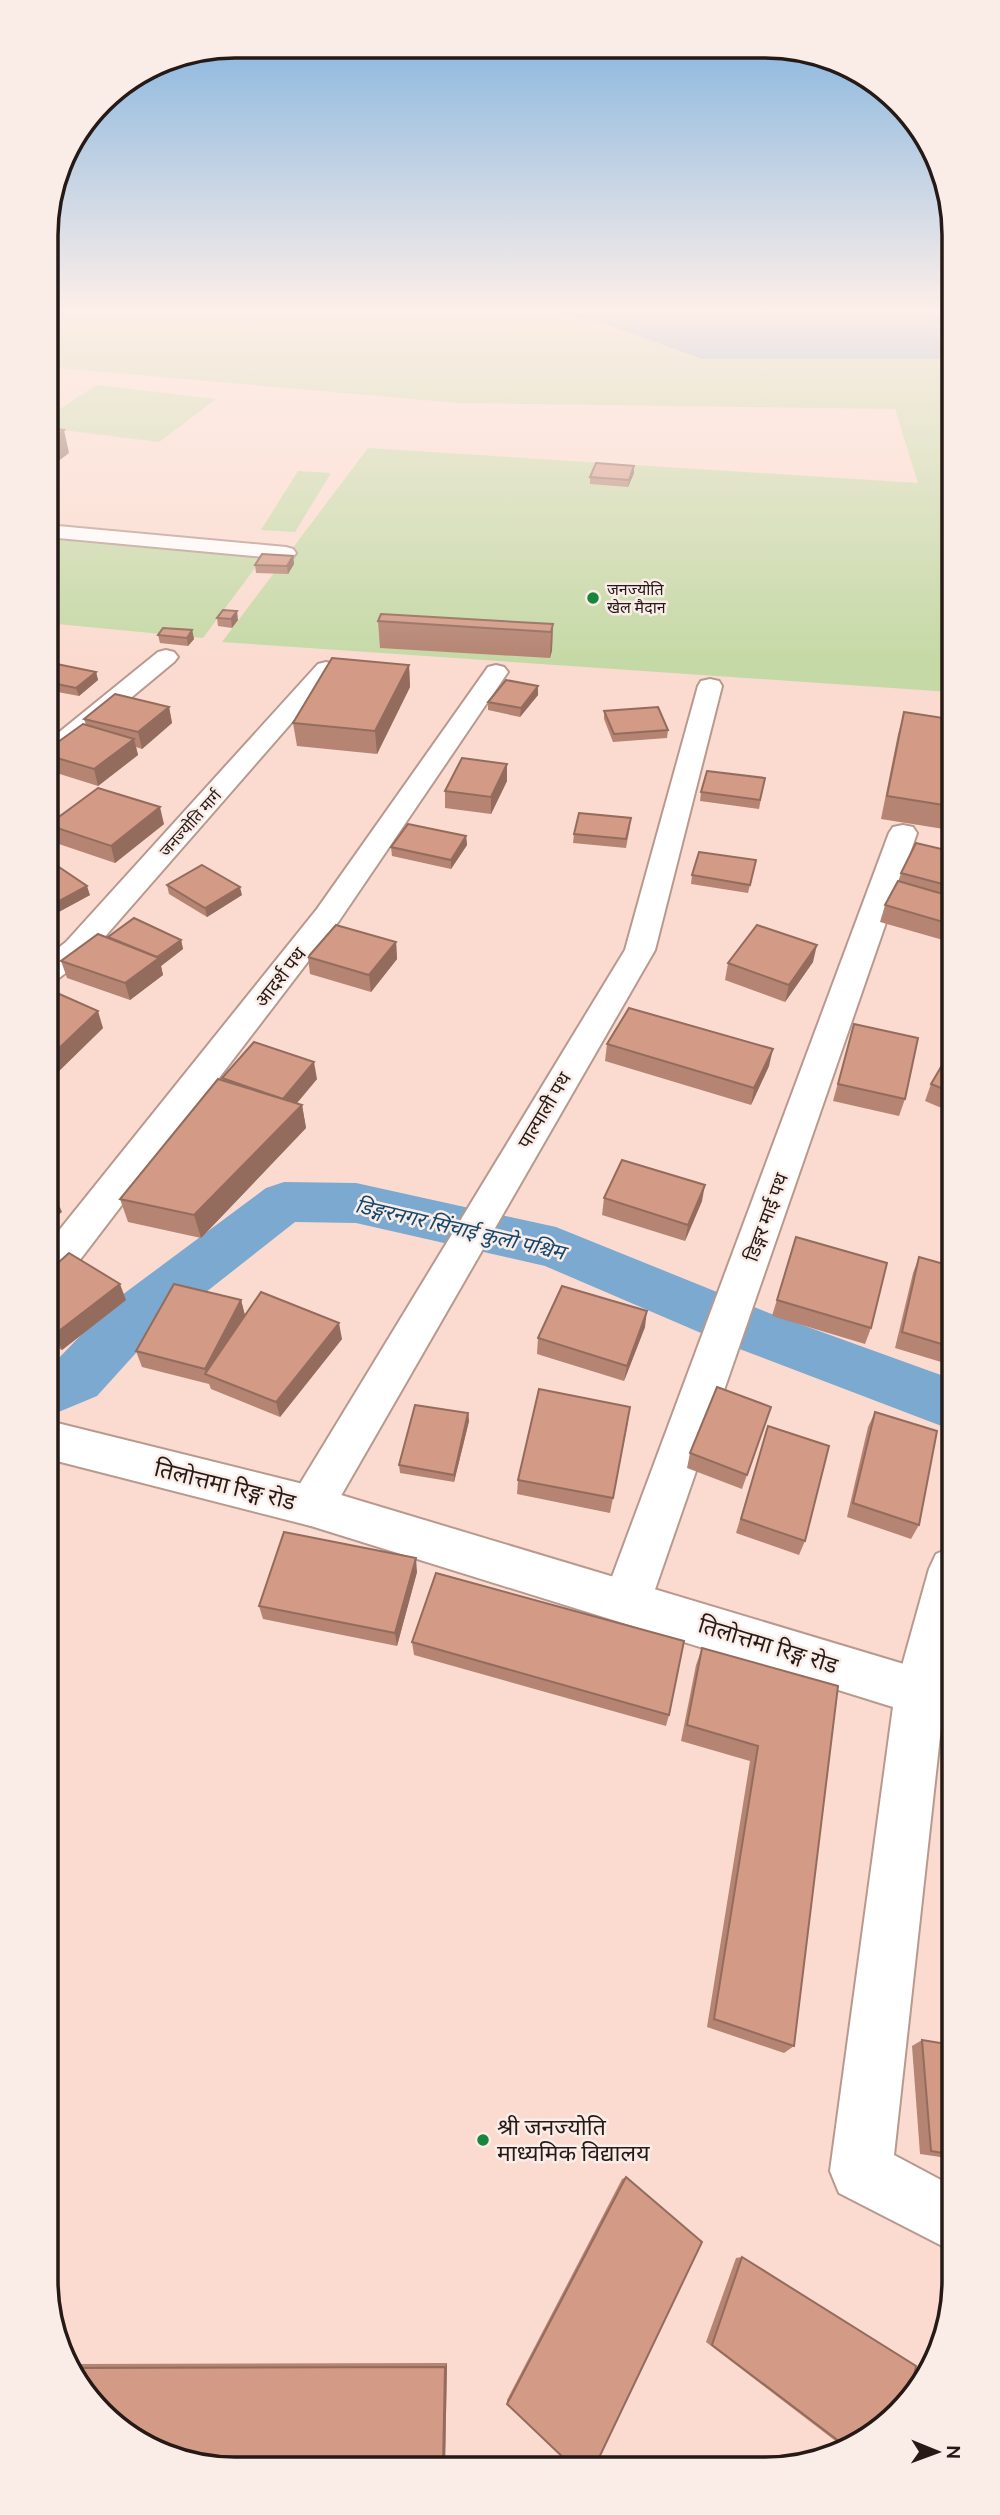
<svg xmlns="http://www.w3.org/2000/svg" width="1000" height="2515" viewBox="0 0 1000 2515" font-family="Ubuntu,'Noto Sans Devanagari',sans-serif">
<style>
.green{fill:#c5d9a6}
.water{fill:#7ba9cf}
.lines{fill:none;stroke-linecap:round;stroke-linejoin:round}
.canal{fill:#7ba9cf;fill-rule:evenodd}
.minor-casing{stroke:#b8998e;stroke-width:4}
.tertiary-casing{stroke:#b8998e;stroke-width:4}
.minor{fill:#fff;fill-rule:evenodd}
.tertiary{fill:#fff;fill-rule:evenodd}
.wall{fill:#b58472}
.shaded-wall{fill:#946c5d}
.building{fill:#d39a85;stroke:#946c5d;stroke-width:2}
.poi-dot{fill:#17853c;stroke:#faede8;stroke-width:2.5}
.labels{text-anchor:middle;stroke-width:5;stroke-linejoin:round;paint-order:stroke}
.far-poi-label{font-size:16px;fill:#261a16;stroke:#faede8;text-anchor:start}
.far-street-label{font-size:16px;fill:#261a16;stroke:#faede8}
.street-label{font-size:19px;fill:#261a16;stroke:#faede8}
.water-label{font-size:21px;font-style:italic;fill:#13486e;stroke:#faede8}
.near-street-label{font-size:23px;fill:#261a16;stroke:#faede8}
.near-poi-label{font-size:23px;fill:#261a16;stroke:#faede8;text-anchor:start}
.rim{fill:none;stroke:#261a16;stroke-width:3.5}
</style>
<rect width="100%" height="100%" fill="#fbdbcf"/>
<!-- green -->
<g class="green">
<path d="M46,309h488l68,14 100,36h247l1,333 -728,-50 146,-194 550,35 -23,-74 -437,-6 -412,-36z"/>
<path d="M97,385l119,14 -57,43 -112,-14 -1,-10z"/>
<path d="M298,471l33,2 -36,59 -34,-2z"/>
<path d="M47,539l216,18 -60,81 -156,-15z"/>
</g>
<!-- water -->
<path class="water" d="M534,309h415v50h-247l-100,-36z"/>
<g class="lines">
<!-- canal -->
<path class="canal" d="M284,1182l72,1 200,44 213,86 183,66v51l-223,-85 -184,-79 -189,-43 -61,-1 -141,111 -57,63 -48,20v-52l6,-2 59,-61 152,-113z"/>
<defs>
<g id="minor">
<path d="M47,525l239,22 7,2 3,4 -3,4 -7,2 -239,-22z"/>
<path d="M166,650l8,2 4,5 -4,5 -118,98 -9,3v-21l111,-90z"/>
<path d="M326,662l8,2 4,5 -4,5 -246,282 -29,22 -11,3v-25l18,-14 252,-278z"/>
<path d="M496,665l8,2 4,5 -169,249 -276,361 -14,4v-43l268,-334 171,-242z"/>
<path d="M710,679l9,2 3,5 -67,264 -328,570 -16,6 -16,-6 -6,-14 6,-14 330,-542 73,-264 3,-5z"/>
<path d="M903,825l10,2 4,6 -266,768 -7,16 -17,6 -17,-6 -7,-16 286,-768 4,-6z"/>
<path d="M952,1547v113l-15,48 -17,8 -17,-8 -8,-17 34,-122 7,-15z"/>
</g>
<path id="tertiary" d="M49,1421l262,65 626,188 8,17 -51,464 60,32v65l-115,-59 -9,-22 63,-464 -582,-181 -262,-67z"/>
</defs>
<!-- minor casing -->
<use href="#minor" class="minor-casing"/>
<!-- tertiary casing -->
<use href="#tertiary" class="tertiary-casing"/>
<!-- minor -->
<use href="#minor" class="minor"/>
<!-- tertiary -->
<use href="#tertiary" class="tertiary"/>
</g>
<!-- wall -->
<g class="wall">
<path d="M634,466v7l-6,14 -38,-3v-7z"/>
<path d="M293,556l1,8 -6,10 -32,-1 -1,-8z"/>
<path d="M217,618l21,2 -6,8 -14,-2z"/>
<path d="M378,621l175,3 -1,26 -2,8 -170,-10z"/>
<path d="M192,630l2,9 -6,7 -28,-3 -2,-8z"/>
<path d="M47,662l49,10 2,8 -19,16 -32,-6z"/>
<path d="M409,665l1,22 -33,67 -80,-8 -4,-23z"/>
<path d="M538,686v9l-18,22 -32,-7v-8z"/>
<path d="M169,707l3,16 -30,26 -6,-2 2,8 -40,31 -51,-16v-20l39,-25 -2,-6z"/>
<path d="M604,711l64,19 -1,8 -54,4 -9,-23z"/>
<path d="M904,712l46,7v111l-69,-11 17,-85z"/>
<path d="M507,764v17l-16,33 -46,-6v-17z"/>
<path d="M765,778l-6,31 -59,-8 1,-9z"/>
<path d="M164,824l-49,39 -62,-21 -5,-17z"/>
<path d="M630,827l-4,21 -53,-5 1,-9z"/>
<path d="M466,836l1,9 -16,24 -59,-13 -1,-9z"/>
<path d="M950,851v91l-70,-20 5,-17 13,-23 3,-9z"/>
<path d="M754,869l-6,24 -57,-9 1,-9z"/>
<path d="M48,870l42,25 -35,19 -7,-5z"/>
<path d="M167,885l75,10 -35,22 -38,-23z"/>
<path d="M181,940l2,9 -22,17 2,9 -33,25 -63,-22 -6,-17z"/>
<path d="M396,942l1,17 -26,33 -61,-18 -2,-17z"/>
<path d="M813,962l-28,40 -60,-22 3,-17z"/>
<path d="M48,989l55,39 -44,43 -11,-5z"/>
<path d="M854,1024l51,75 -6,17 -66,-15z"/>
<path d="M607,1044l162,22 -18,39 -146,-44z"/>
<path d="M951,1050v62l-26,-11 6,-17z"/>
<path d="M222,1078l95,1 -20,24 5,2 4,23 -105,110 -73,-16 -8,-23 103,-118z"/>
<path d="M604,1198l98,3 -17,40 -83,-26z"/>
<path d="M796,1237l75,91 -6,16 -93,-28z"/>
<path d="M919,1257l32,9v99l-56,-17 18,-75z"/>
<path d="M49,1271l77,29 -64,50 -13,-6z"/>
<path d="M241,1300l4,15 97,24 -62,78 -69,-28 -2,-5 -67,-17 -6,-16z"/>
<path d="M645,1327l-21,54 -87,-27 1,-16z"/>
<path d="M771,1407l-29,82 -55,-21 3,-15z"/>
<path d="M875,1412l44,113 -8,14 -64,-22 21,-90z"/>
<path d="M468,1413l1,8 -15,61 -54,-9 -1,-8z"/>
<path d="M628,1422l-18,91 -93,-19 1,-14z"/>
<path d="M768,1426l37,115 -6,14 -63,-22z"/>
<path d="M417,1572l-20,74 -134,-27 -4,-13z"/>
<path d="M412,1642l257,73 -3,11 -252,-71z"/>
<path d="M702,1648l136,38 -44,360 -10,7 -77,-26 43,-266 -69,-20 15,-76z"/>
<path d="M922,2040l31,5 1,114 -34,-5 -8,-108z"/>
<path d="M626,2177l-119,227v-4l115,-221z"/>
<path d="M742,2257l128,181 -24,11 -140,-107 30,-84z"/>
<path d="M447,2363l-2,102 -344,-51 -29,-50z"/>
</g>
<!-- shaded-wall -->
<g class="shaded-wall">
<path d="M64,430l5,23 -22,17v-27z"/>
<path d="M634,466v7l-6,14 1,-7z"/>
<path d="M293,556l1,8 -6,10 -1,-8z"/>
<path d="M237,611l1,9 -6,8 -1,-9z"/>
<path d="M553,624l-1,26 -2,8 1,-26z"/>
<path d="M192,630l2,9 -6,7 -1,-8z"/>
<path d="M409,665l1,22 -33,67 -2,-23z"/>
<path d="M96,672l2,8 -19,16 -3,-8z"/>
<path d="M538,686v9l-18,22 1,-9z"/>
<path d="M169,707l3,16 -30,26 -4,-17z"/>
<path d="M134,739l4,16 -40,31 -4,-17z"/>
<path d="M507,764v17l-16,33v-17z"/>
<path d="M160,807l4,17 -49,39 -4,-17z"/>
<path d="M466,836l1,9 -16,24v-9z"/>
<path d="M87,886l3,9 -35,19 -3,-9z"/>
<path d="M240,887l2,8 -35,22 -2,-9z"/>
<path d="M54,923l3,9 -9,6v-11z"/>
<path d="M181,940l2,9 -22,17 2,9 -33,25 -5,-17z"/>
<path d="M396,942l1,17 -26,33 -2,-17z"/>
<path d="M817,945l-4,17 -28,40 4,-17z"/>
<path d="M98,1011l5,17 -44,43 -6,-17z"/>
<path d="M773,1049l-4,17 -18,39 3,-17z"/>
<path d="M314,1062l3,17 -31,37 -3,-17z"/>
<path d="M302,1105l4,23 -105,110 -7,-23z"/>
<path d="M705,1185l-3,16 -17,40 3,-16z"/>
<path d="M52,1189l10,23 -13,10v-30z"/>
<path d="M120,1284l6,16 -64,50 -7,-16z"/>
<path d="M241,1300l4,16 -39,58 -1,-5z"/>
<path d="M647,1311l-2,16 -21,54 3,-15z"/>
<path d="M339,1323l3,16 -62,78 -4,-15z"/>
<path d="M468,1413l1,8 -15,61v-7z"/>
<path d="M416,1558l1,14 -20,74 -2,-13z"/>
<path d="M447,2363l-2,102h-2l2,-98z"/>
</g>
<!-- building -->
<g class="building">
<path d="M47,428l17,2 -17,13z"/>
<path d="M596,463l38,3 -5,14 -39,-3z"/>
<path d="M262,554l31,2 -6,10 -32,-1z"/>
<path d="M223,610l14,1 -6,8 -14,-1z"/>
<path d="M381,614l172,10 -2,8 -173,-11z"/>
<path d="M163,628l29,2 -5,8 -29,-3z"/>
<path d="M332,658l77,7 -34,66 -82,-8z"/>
<path d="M47,662l49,10 -20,16 -29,-6z"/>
<path d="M506,680l32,6 -17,22 -33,-6z"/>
<path d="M115,694l54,13 -31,25 -54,-13z"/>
<path d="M658,707l10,23 -54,4 -10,-23z"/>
<path d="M904,712l46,7v87l-63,-10z"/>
<path d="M83,724l51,15 -40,30 -47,-14v-5z"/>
<path d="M462,758l45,6 -16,33 -46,-6z"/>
<path d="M707,771l58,7 -5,22 -59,-8z"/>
<path d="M98,788l62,19 -49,39 -63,-21z"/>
<path d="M579,813l52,5 -5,21 -52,-5z"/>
<path d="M408,824l58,12 -15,24 -60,-13z"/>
<path d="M916,843l34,8v35l-49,-13z"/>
<path d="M699,852l57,8 -6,25 -58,-10z"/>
<path d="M56,865l31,21 -35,19 -4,-3v-32z"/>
<path d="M202,865l38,22 -35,21 -38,-23z"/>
<path d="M898,881l52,15v28l-65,-19z"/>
<path d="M134,918l47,22 -24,17 -49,-20z"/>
<path d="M48,920l6,3 -6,4z"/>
<path d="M336,925l60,17 -27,33 -61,-18z"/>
<path d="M757,925l60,20 -28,40 -61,-22z"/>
<path d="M98,934l61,24 -34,25 -64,-22z"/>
<path d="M48,989l50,22 -45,43 -5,-2z"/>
<path d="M629,1008l144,41 -19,39 -147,-44z"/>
<path d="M854,1024l64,14 -13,61 -67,-15z"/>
<path d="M254,1042l60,20 -31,37 -61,-21z"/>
<path d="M951,1050v42l-20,-8z"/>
<path d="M218,1079l84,26 -108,110 -74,-16z"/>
<path d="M622,1160l83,25 -17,40 -84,-27z"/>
<path d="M796,1237l91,26 -16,65 -94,-28z"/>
<path d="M69,1253l51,31 -65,50 -6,-2v-61z"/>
<path d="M919,1257l32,9v81l-49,-15z"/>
<path d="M174,1284l67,16 -36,69 -69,-18z"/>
<path d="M562,1286l85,25 -20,55 -89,-28z"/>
<path d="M261,1292l78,31 -63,79 -71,-28z"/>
<path d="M717,1387l54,20 -24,68 -57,-22z"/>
<path d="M539,1389l91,18 -17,91 -95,-18z"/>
<path d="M415,1405l53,8 -14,62 -55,-10z"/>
<path d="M875,1412l62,19 -18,94 -66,-22z"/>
<path d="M768,1426l61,20 -24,95 -64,-22z"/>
<path d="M284,1532l132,26 -21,75 -136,-27z"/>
<path d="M436,1573l248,68 -15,74 -257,-73z"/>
<path d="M702,1648l136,38 -44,360 -80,-27 44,-273 -71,-21z"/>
<path d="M922,2040l31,5 1,110 -23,-4z"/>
<path d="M626,2177l76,65 -106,222h-26l-63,-60z"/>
<path d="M742,2257l174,109 -7,36 -39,36 -22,10 -136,-103z"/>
<path d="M445,2367l-2,98 -245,1 -97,-52 -26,-46z"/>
</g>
<!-- sky -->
<linearGradient id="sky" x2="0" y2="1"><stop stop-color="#7cb0de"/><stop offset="0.47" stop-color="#fdefe9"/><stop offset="1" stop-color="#fdefe9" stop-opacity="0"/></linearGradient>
<rect width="1000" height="661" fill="url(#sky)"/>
<!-- markers -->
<g class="poi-dot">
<circle cx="593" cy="598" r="7"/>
<circle cx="483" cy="2140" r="7"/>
</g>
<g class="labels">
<!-- far-poi labels -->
<g class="far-poi-label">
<text x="607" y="595">जनज्योति<tspan x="607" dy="18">खेल मैदान</tspan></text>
</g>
<!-- far-street labels -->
<g class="far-street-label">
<text transform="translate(190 823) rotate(-48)" y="6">जनज्योति मार्ग</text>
</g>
<!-- street labels -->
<g class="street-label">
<text transform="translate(280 977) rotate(-52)" y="7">आदर्श पथ</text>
<text transform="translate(544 1110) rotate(-59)" y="7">पाल्पाली पथ</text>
<text transform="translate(766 1217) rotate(-70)" y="7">डिङ्गर माई पथ</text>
</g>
<!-- water labels -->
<g class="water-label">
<text transform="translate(460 1229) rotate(13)" y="7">डिङ्गरनगर सिंचाई कुलो पश्चिम</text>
</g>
<!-- near-street labels -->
<g class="near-street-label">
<text transform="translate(225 1485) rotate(14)" y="8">तिलोत्तमा रिङ्ग रोड</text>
<text transform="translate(768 1645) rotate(17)" y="8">तिलोत्तमा रिङ्ग रोड</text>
</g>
<!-- near-poi labels -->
<g class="near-poi-label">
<text x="497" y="2135">श्री जनज्योति<tspan x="497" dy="26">माध्यमिक विद्यालय</tspan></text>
</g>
</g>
<!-- crop -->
<path d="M0 0H1000V2515H0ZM235 58H765A177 177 0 0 1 942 235V2280A177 177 0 0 1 765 2457H235A177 177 0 0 1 58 2280V235A177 177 0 0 1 235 58Z" fill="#faede8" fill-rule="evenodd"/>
<path class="rim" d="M235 58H765A177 177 0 0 1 942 235V2280A177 177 0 0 1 765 2457H235A177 177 0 0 1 58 2280V235A177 177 0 0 1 235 58Z"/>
<!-- north arrow -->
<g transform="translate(937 2452) rotate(91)" stroke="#faede8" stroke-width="5" paint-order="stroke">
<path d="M0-5L12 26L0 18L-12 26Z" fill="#261a16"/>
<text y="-10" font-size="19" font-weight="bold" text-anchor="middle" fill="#261a16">N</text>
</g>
</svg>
